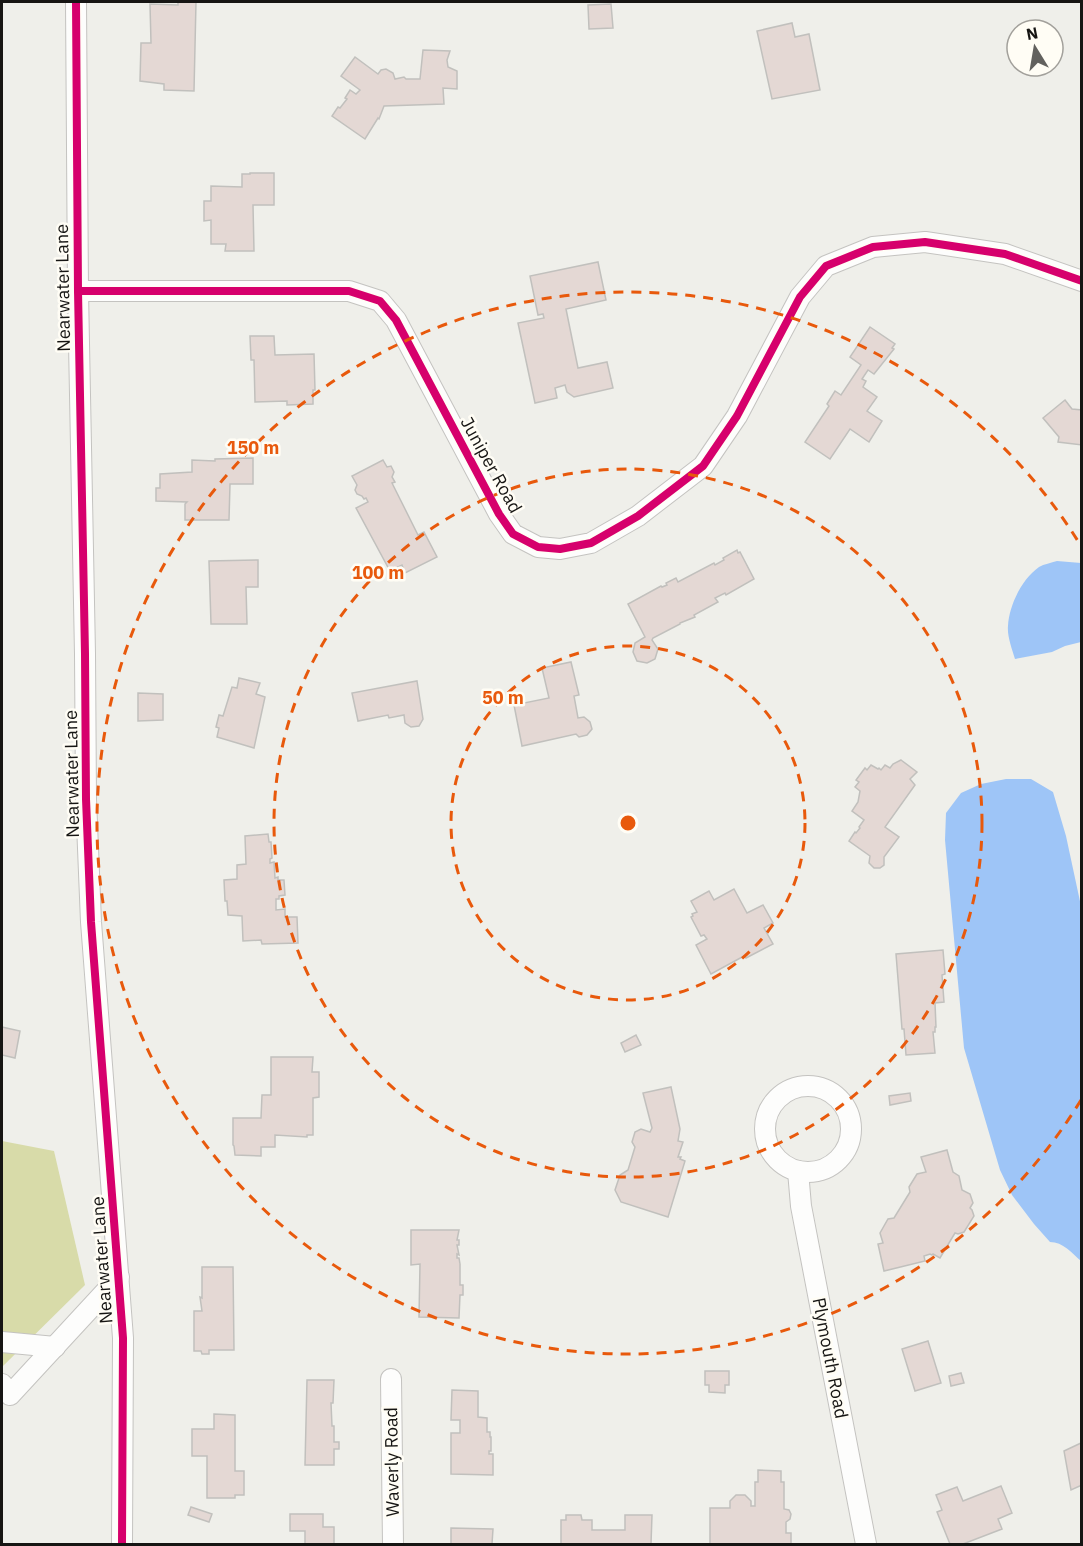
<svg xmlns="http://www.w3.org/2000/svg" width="1083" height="1546" viewBox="0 0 1083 1546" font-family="'IBM Plex Sans',sans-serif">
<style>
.green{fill:#d8dba9}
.water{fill:#9ec5f7}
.building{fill:#e4d8d4;stroke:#c1c0bd;stroke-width:1.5}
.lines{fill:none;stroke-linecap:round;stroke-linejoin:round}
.street-casing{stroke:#c4c3c0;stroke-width:22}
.street{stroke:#fdfdfc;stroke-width:20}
.cycleway-casing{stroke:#fffdf5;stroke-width:11}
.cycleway{stroke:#d6006c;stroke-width:8}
.ring{fill:none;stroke:#e8590c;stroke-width:3;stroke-dasharray:10 8}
.labels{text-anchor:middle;stroke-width:5;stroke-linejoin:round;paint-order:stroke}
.street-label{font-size:18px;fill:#161513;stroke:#fffdf5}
.centre{fill:#e8590c;stroke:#fffdf5;stroke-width:3}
.ring-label{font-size:18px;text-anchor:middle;font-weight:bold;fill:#e8590c;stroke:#fffdf5;stroke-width:5;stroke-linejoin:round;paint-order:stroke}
</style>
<rect width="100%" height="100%" fill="#efefea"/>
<!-- green -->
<path class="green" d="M2,1141l52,10 31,134 -83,82z"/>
<!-- water -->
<g class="water">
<path d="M1057,561l24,2v79l-16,4 -13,6 -37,7c-3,-10 -8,-23 -7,-33 1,-21 14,-47 31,-59 5,-3 12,-4 18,-6z"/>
<path d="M1006,779h25l22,13 13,44 15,70v355c-9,-8 -18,-19 -31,-19l-16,-18 -22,-29 -12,-25 -36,-122 -19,-208 1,-27 15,-20 20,-9z"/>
</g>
<!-- building -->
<g class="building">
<path d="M178,2h18l-2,89 -30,-1v-6l-24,-3 1,-38h10l-1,-39 28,1z"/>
<path d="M611,4l2,24 -24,1 -1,-24z"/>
<path d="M792,23l3,14 14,-3 11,56 -48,9 -15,-68z"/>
<path d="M423,50l27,1 -3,9 1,7 9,4v18l-14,-1 1,16 -60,2 -5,13 -1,-1 -13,21 -33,-23 6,-9 2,1 7,-9 -2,-1 5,-8 6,4 4,-4 -19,-14 14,-19 23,17 3,-4 5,-1 7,4 2,6 9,-2 2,2h14z"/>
<path d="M250,173h24v32h-21l1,46h-29l1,-7h-15v-24l-7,1v-20h7v-15l31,1v-13h8z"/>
<path d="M598,262l8,38 -40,9 12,59 29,-6 6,26 -39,9 -7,-5 -2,-7 -10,3 2,10 -22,5 -17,-80 26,-5 -1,-4 -5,1 -8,-39z"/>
<path d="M870,327l25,17 -3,4 2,1 -20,25 -6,-4 -6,9 4,2 -3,6 14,10 -10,14 15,10 -13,21 -19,-13 -20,30 -25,-17 24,-36 -2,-2 8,-13 6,4 20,-30 -11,-8z"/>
<path d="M250,336h24l1,19 39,-1 1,36h-2v14l-26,1v-4l-32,1 -1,-42h-3z"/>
<path d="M1065,400l7,9 10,1v35l-24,-3 1,-5 -16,-19z"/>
<path d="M253,458v26h-23l-1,36h-44v-16l2,-2 -31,-1v-13h4v-14l32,-2v-12l23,1v-2z"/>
<path d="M383,460l4,7 4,-1 3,6 -2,5 3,5 -3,1 26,52 6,-3 13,25 -32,16 -3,-8 -12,6 -34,-63 12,-6 -2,-4 -2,1 -2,-3 -5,-2 -2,-4 2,-5 -5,-9z"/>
<path d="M737,550l1,3 2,-1 14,27 -28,16 -1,-2 -10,5 3,4 -24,13 1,2 -15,6v1l-27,14 -1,2 6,9 -3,10 -8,4 -10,-2 -4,-9 2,-9 10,-6 -17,-33 33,-18 1,1 5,-2 -1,-2 10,-5 2,4 36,-19 1,2 9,-5 -1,-2z"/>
<path d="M258,560v27h-12l1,37h-36l-2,-63z"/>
<path d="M571,662l8,33 -5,1 4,22 6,-1 6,5 2,7 -5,6 -8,2 -3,-3 -54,12 -8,-41 35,-7 -7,-30z"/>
<path d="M239,678l21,5 -4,11 9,3 -11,51 -37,-11 2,-9 -3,-1 3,-12 4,1 9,-29 5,1z"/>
<path d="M417,681l6,38 -4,7 -8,1 -6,-4 -1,-8 -15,3 -1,-3 -30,6 -6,-28z"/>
<path d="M138,693l25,1v26l-25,1z"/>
<path d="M901,760l16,12 -7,7 5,6 -30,42 14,10 -15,20v8l-4,3h-6l-5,-5 1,-7 -21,-15 6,-9 1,1 4,-5 -1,-1 5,-7 -12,-9 6,-9 2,-11 -5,-4 4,-5 -3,-2 9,-12 2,2 4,-5 7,4 1,-1 2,2 4,-5 5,3 3,-4z"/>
<path d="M268,834l1,8h2l1,16 -2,1v4l4,-1 1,16 3,-1v3h6l1,15 -6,1v3h-3v11l9,-1v8h12l1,26 -36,1 -1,-4 -18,1 -1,-25 -14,-1 -1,-14h-2l-1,-21 13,-1v-14l9,-1 -1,-28z"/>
<path d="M734,889l13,24 16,-8 10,18 -9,5 9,16 -27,14 -2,-2 -33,18 -15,-29 11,-6 -3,-4 -3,1 -10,-19 2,-1 -1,-2 5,-2 -6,-11 18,-10 5,9z"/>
<path d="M943,950l2,24 -3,1 2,27 -9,1 1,24h-1v5h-2l2,21 -29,2 -2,-26h-2l-6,-75z"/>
<path d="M2,1027l18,4 -5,27 -13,-3z"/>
<path d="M636,1035l5,10 -16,7 -4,-9z"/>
<path d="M271,1057h42l-1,15h7v25l-6,1v37h-6v2l-32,-2v12h-14v9l-26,-1 -1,-9 -1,-1v-27h28l1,-23h9z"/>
<path d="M671,1087l9,42 -2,12 5,1 -5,15h3l-1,2 5,2 -17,56 -47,-15 -6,-12 5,-15 8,-5 7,-23 -3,-5 3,-10 6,-3 9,3 2,-4 -9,-35z"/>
<path d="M910,1093l1,8 -21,4 -1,-9z"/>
<path d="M947,1150l6,22 6,4 3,14 8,4 3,9 -3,5 2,2 2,6 -10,16 -6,2 -3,-1 -15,25 -7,-4 -1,1 -2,-1 -6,2 1,5 -41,10 -6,-27 5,-1 -3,-10 8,-14 6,-1 16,-26 -1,-5 8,-13 9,-2 -5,-15z"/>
<path d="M411,1230h48l-2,10h2v5h-2l2,10 -2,-1v4h2l1,6v21h3v10h-3l-1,23 -40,-1 1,-53 -9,1z"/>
<path d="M202,1267h31l1,83h-25v4h-7l-1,-3h-7v-40h8l-2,-14 2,1z"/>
<path d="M928,1341l13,42 -26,8 -13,-42z"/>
<path d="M705,1371h24v14h-4v8l-16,-1v-7h-4z"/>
<path d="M961,1373l3,10 -13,3 -2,-10z"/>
<path d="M307,1380h27l-1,23h-2l1,23h2v16h5v7h-5v16h-29z"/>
<path d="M452,1390l26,1v26l9,1v14h3v5h1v14h-2v3h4v21l-42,-1v-41h9v-13h-9z"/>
<path d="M214,1414l21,1v56h9v24h-9v3h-28v-42h-15v-27h22z"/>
<path d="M1081,1443l1,42 -11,5 -7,-39z"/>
<path d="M758,1470l23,1v11h3v27l5,1 2,4 -1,5 -4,3v11h5v11h-81v-36h20v-7l6,-6h9l6,6v5h4v-24h3z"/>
<path d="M1001,1486l11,27 -14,6 4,10 -39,15h-13l-13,-32 5,-2 -6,-15 21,-8 6,14z"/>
<path d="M191,1507l21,7 -3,8 -21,-7z"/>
<path d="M290,1514h33v13h11v17h-29v-13h-15z"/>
<path d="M566,1515h15l1,5h10v10h33v-15h27l-1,29h-90v-24h5z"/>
<path d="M451,1528l42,1 -1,15h-41z"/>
</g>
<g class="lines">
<defs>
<g id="street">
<path d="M76,2l2,289 7,363 1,145 5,123 32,416 -1,206"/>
<path d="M78,291h271l31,10 16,19 103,194 14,20 25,13 22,2 31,-6 47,-27 65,-50 34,-50 63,-119 26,-31 47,-19 52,-5 80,12 77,27"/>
<circle cx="808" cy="1129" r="43"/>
<path d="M798,1171l3,35 65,338"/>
<path d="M2,1342l53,5"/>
<path d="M391,1379l2,165"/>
<path d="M2,1384l8,11 109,-118"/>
</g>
</defs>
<!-- street casing -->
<use href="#street" class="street-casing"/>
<!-- street -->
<use href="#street" class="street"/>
<defs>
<g id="cycleway">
<path d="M76,2l2,289 7,363 1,145 5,123 32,416 -1,206"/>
<path d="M78,291h271l31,10 16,19 103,194 14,20 25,13 22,2 31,-6 47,-27 65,-50 34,-50 63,-119 26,-31 47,-19 52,-5 80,12 77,27"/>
</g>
</defs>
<!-- cycleway casing -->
<use href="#cycleway" class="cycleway-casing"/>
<!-- cycleway -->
<use href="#cycleway" class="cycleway"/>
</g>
<!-- distance rings -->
<g class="ring">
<circle cx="628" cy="823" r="177"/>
<circle cx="628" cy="823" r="354"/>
<path d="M1081 1100A531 531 0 1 1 1081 546"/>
</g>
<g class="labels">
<!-- street labels -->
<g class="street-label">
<text transform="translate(63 288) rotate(-91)" y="6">Nearwater Lane</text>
<text transform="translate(491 465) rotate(61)" y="6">Juniper Road</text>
<text transform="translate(72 774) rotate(-91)" y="6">Nearwater Lane</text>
<text transform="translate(102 1260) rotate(-94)" y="6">Nearwater Lane</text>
<text transform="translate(830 1358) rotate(79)" y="6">Plymouth Road</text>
<text transform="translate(392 1462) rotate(-91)" y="6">Waverly Road</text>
</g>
</g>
<circle cx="628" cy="823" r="9" class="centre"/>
<g class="ring-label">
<text x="253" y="454">150 m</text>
<text x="378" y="579">100 m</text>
<text x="503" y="704">50 m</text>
</g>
<!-- border -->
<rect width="1083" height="1546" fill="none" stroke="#161513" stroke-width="6"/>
<!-- north arrow -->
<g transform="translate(1035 48) rotate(349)"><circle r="28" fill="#fffdf5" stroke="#a2a09b" stroke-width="1.5"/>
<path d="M0-4.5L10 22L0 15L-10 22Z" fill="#62615e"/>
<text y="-9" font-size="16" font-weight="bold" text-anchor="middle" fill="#161513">N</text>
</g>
</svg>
